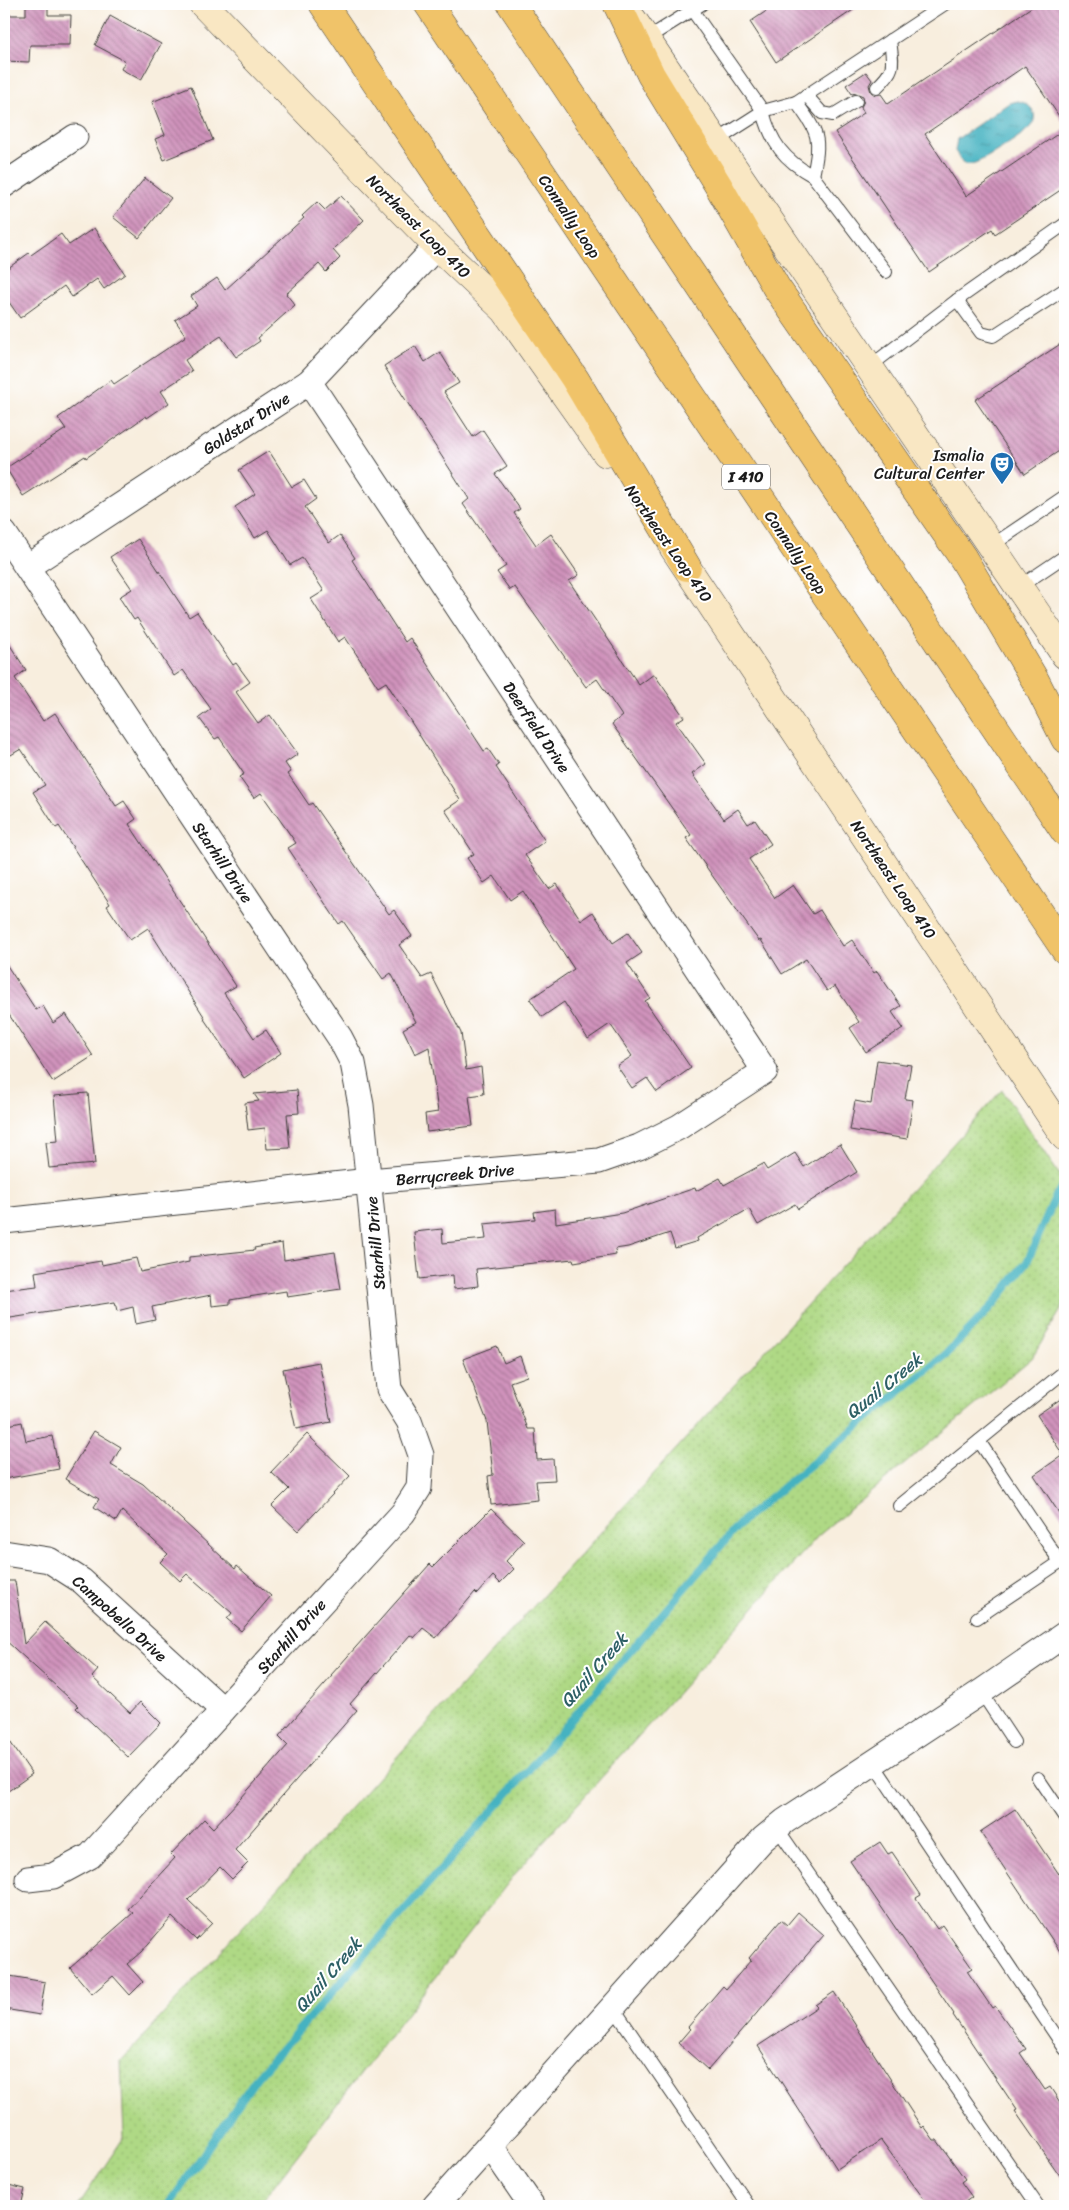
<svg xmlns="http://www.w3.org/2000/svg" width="1069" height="2210" viewBox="0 0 1069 2210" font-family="Sriracha,sans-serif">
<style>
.grass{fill:url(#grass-dots);stroke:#667a50}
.water{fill:url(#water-ripples);stroke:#30676e}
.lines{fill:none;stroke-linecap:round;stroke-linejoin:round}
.stream{stroke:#45b2c1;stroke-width:8}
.building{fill:url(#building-back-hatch)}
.lane-casing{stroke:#3d3c39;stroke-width:14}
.street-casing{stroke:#3d3c39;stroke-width:27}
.secondary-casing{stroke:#3d3c39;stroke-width:29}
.highway-casing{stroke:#3d3c39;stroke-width:29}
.lane{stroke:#fff;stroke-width:12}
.street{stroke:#fff;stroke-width:25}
.secondary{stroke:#f9e7c3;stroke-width:28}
.highway{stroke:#f0c369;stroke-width:28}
.labels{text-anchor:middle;stroke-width:4;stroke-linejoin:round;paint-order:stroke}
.shield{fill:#fff;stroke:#606060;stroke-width:1}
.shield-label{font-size:15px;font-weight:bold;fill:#1c1c1c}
.street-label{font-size:16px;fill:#1c1c1c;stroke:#fff}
.poi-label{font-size:16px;fill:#1c1c1c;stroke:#fff;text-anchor:end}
.water-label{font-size:18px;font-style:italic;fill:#2e6066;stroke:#fff}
</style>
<defs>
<pattern id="grass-dots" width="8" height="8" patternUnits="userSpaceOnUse" patternTransform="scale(1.25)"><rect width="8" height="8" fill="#afd985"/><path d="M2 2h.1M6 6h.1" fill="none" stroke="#96ba72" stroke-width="1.8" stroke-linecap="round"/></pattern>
<pattern id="water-ripples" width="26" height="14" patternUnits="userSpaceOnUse" patternTransform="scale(1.25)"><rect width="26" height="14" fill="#45b2c1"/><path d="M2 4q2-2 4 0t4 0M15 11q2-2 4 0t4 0" fill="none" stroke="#39909c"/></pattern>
<pattern id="building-back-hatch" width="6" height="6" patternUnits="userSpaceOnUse" patternTransform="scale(1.25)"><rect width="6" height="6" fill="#d093bc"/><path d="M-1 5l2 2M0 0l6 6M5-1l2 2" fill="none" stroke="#a87798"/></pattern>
</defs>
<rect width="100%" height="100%" fill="#fff"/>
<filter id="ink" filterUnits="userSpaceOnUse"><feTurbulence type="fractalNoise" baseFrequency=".02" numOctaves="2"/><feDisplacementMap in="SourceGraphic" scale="10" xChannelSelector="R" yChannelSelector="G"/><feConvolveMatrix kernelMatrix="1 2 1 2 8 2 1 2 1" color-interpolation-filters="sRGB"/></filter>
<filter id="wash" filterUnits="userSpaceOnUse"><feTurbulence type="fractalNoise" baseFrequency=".0096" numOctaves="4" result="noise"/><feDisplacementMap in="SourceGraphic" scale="20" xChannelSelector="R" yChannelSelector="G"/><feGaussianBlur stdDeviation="1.12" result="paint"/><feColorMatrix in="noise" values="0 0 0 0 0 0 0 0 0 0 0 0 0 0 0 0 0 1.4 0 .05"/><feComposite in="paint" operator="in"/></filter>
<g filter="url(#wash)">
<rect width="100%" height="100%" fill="#f8eede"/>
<!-- grass -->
<path class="grass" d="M1002,1090l63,93v120l-33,55 -214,178 -303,338 -257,332h-180l46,-69 -3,-76z"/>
<!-- water -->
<path class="water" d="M1018,101c12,2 22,13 13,25 -7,9 -50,37 -60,38 -3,1 -6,0 -8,-1l-8,-12 2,-12 52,-36z"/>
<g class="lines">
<!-- stream -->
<path class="stream" d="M168,2206l89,-129 260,-294 226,-263 202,-165 49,-51 33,-42 29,-66 9,-14"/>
</g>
<g id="blocks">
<!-- building -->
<g class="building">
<path d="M26,4h22v11h23l-1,30h-40l-1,17 -25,-1v-46h22z"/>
<path d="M777,4h85l-86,58 -26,-40z"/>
<path d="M1036,4h29v121l-40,-59 -100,68 41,62 99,-67v58l-70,47 -3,-5 -63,43 -94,-140 29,-19 -3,-6 3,-6 -1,-5 -7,-3 -4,1 -6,-9 20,-13 6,8 -3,5 2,7 4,3 6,-1 7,10z"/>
<path d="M110,16l51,28 -20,36 -20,-11 4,-8 -30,-16z"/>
<path d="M191,86l22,54 -49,20 -9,-21 10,-4 -13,-33z"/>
<path d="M145,178l26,20 -32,40 -26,-21z"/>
<path d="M341,196l23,24 -31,30 7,8 -14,14 -7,-8 -33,30 9,11 -37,33 2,3 -24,16 -15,-21 -36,24 7,11 -31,20 8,12 -22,15 -1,-2 -60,42 -1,-2 -62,40 -17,-28 60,-39 -8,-11 53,-38 3,4 72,-48 -11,-16 22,-14 -6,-10 26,-18 8,12 79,-72 -2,-2 15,-14 8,8z"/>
<path d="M94,228l31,46 -21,15 -7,-10 -25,18 -8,-11 -44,32 -16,-23v-24l25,-18 2,2 30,-21 8,11z"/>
<path d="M1065,341v106l-40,27 -50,-74z"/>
<path d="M415,346l10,16 15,-10 19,31 -15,9 29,45 10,-7 24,36 -12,8 25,35 -6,4 22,32 15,-11 28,41 -10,6 70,104 15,-11 30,43 -8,5 30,42 -14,10 32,45 14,-10 10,15 7,-4 16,24 -22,15 26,39 18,-13 20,29 7,-4 23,36 9,-6 22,33 3,-2 24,35 -9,6 11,16 -37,24 -16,-24 9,-6 -24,-36 -8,5 -21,-32 -24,15 -21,-34 -2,1 -43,-60 -30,-43 5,-3 -79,-111 10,-8 -25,-37 -11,8 -71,-100 -5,3 -13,-18 9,-6 -43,-62 6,-5 -85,-133z"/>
<path d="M269,451l23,36 12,-7 12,19 -11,8 24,36 11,-8 15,23 -3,2 53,82 5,-4 74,113 4,-2 11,16 -3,2 49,74 -20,14 24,34 8,-5 24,36 12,-8 20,31 15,-10 14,20 -15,10 23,35 -5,3 46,67 -34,24 -10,-14 -15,10 -15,-22 15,-10 -22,-32 -22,15 -24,-37 -22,15 -12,-18 44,-30 -51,-78 -13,9 -16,-24 -10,7 -17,-25 7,-4 -29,-44 15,-10 -74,-118 -8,5 -33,-50 -7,5 -27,-43 13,-8 -22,-33 -12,7 -22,-35 -13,8 -20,-31 20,-13 -16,-24z"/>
<path d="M138,539l51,78 8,-5 36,53 3,-2 14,19 -14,10 22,31 12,-8 28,39 -13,9 6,9 -3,2 21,31 3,-2 77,111 5,-4 18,26 -13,9 23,33 9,-4 30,59 5,37 15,-3 3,27 -15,2 4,30 -46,6 -2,-18 13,-2 -9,-65 -14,7 -12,-25 13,-7 -25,-49 -8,6 -40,-58 -4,3 -51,-76 8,-5 -35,-50 -7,5 -15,-21 5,-3 -25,-37 -4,2 -16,-21 12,-9 -28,-39 -9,6 -37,-58 -3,2 -15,-23 13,-8 -22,-32z"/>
<path d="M4,636l22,34 -11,8 28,43 12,-8 61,93 8,-5 12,18 -7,5 107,162 -12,7 30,45 12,-8 15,23 -37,25 -40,-59 1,-1 -57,-90 -18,12 -23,-34 3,-2 -51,-78 -3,2 -23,-36 12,-7 -24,-36 -17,10z"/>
<path d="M4,961l32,49 7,-4 10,17 13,-9 27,42 -40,26 -49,-75z"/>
<path d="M877,1060l34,5 -6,34 8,1 -6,39 -57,-9 5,-29 16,3z"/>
<path d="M297,1090l2,23 -12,1 3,34 -23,1 -2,-21 -17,2 -3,-27 14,-2 -5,-7z"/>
<path d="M88,1093l7,71 -46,4 -3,-26 12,-1 -4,-45z"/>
<path d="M840,1144l17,28 -59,37 -3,-5 -37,21 -9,-16 -52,29 1,3 -23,7 -5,-15 -42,14 -13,2 1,6 -42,7 -1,-3 -97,10 2,17 -24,3 -1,-14 -34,4 -5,-47 28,-3 1,14 43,-4 -2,-15 51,-5 -1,-7 21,-3 1,14 66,-10 73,-25 1,3 24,-13 4,7 39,-21 4,6 28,-17 9,14z"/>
<path d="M282,1243l2,17 51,-8 6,37 -54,8 -1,-6 -56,9v4l-18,2 -1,-11 -59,12 3,13 -19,4 -3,-17 -16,4 -2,-9 -111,17v-29l33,-4 -2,-14 66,-11 1,4 34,-7 4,14 49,-10v-5l66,-7 -1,-2z"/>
<path d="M497,1346l7,17 16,-7 7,20 -17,6 18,47h7l2,31 16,-1 2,21 -19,1 2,19 -47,5 -3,-29 5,-1 -6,-54 -24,-62z"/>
<path d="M319,1362l12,60 -35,7 -13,-60z"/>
<path d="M1065,1396v126l-31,-47 29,-20 -26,-40z"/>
<path d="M22,1422l4,19 26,-5 7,33 -55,10v-53z"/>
<path d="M94,1431l27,16 -10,18 32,19 92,85 2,-3 34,30 -30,35 -14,-12 5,-6 -45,-39 -7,7 -20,-19 8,-8 -46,-43 -6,10 -22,-14 5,-8 -34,-20z"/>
<path d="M307,1434l43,42 -52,55 -26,-25 17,-17 -18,-17z"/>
<path d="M491,1509l33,32 -18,20 8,8 -14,14 -7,-7 -16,18 -2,-2 -39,46 -13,-10 -9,10 -4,-3 -60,69 7,6 -122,140 13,13 -16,16 -12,-12 -32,33 24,23 -16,17 -24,-23 -31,35 -14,12 16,18 -13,13 -17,-19 -21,18 -22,-26 63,-55 -5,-4 47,-51 -4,-4 33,-35 9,9 28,-30 47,-53 -9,-9 53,-60 -1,-1 99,-111 3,3z"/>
<path d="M4,1581h11l9,63 21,-22 53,48 -6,7 38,36 10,-11 21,21 -33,34 -52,-49 2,-2 -74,-67z"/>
<path d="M4,1733l28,41 -28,20z"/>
<path d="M1015,1809l50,74v76l-85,-127z"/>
<path d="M880,1842l8,12 4,-2 29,43 -5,3 21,31 5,-4 30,43 -5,3 25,37 3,-2 31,43 -6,4 25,37 5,-3 15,23v73l-50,-72 2,-1 -64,-95 1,-1 -104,-153z"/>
<path d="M798,1912l26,23 -116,135 -30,-27 12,-14 -2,-2 35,-41 3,3 25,-29 -2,-2 32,-38 6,5z"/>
<path d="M4,1975l41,7 -5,33 -36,-6z"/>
<path d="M834,1992l88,136 2,-2 10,14h3l28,39 -4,3 11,15 -12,9h-31l-48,-66 -44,29 -79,-123 59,-39 -2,-2z"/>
<path d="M4,2184l21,5 -4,17h-17z"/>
</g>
</g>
</g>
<g filter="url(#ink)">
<use href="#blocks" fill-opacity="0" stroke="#3d3c39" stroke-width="1"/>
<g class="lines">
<defs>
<g id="lane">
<path d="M692,10l71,101 33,-9 149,-98"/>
<path d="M646,39l56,-35"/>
<path d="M877,87c19,-18 16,-22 13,-47"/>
<path d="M806,95l16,18 11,2 23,-14"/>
<path d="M796,102c23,32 25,35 17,74"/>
<path d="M716,141l47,-30c8,32 21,49 50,65l73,96"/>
<path d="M957,300l24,33 12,3 72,-47"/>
<path d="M869,367l88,-67 108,-76"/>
<path d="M991,546l74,-50"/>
<path d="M1019,587l46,-31"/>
<path d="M899,1506l166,-135"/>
<path d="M977,1618l83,-56 -81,-121"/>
<path d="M981,1692l33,50"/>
<path d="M873,1763l192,286"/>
<path d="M1038,1778l27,40"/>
<path d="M777,1828l261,378"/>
<path d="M613,2007l136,199"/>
</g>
<g id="street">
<path d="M4,185l71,-48"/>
<path d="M4,533l336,505 13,25 8,42 28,284 20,32 12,34 -2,33 -16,25 -313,343 -37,20 -25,3"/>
<path d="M27,567l282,-185 128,-136"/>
<path d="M4,1221l365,-40 230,-20 40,-14 40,-20 86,-56 -456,-689"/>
<path d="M4,1553l45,7 33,21 141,129"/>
<path d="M490,2145l42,61"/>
<path d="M435,2206l328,-367 22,-18 196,-129 84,-58"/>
</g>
<g id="secondary">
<path d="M203,4l234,242 68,64 101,143"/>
<path d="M633,20l432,635"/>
<path d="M673,547l392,590"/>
</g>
<g id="highway">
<path d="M323,4l252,375 112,188"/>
<path d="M428,4l637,946"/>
<path d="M511,4l554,828"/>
<path d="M617,4l34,71 67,110 58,102 187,271 72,122 30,59"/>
</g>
</defs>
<!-- lane casing -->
<use href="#lane" class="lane-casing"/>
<!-- street casing -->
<use href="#street" class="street-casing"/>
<!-- secondary casing -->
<use href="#secondary" class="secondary-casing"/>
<!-- highway casing -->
<use href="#highway" class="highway-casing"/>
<!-- lane -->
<use href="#lane" class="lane"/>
<!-- street -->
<use href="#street" class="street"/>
<!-- secondary -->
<use href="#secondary" class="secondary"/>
<!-- highway -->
<use href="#highway" class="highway"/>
</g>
</g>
<!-- icons -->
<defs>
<symbol id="theatre-pin" viewBox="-11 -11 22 30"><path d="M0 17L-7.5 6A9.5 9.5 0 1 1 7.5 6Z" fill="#1f6fb2" stroke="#fff"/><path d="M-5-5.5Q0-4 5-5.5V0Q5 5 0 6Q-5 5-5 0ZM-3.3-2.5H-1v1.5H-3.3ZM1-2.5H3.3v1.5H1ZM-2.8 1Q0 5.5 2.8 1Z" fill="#fff"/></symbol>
</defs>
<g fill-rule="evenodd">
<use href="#theatre-pin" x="988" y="450" width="28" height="38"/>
</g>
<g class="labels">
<!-- shield labels -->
<rect class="shield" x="722" y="464.5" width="48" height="25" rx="4"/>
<g class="shield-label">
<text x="746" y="482">I 410</text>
</g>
<!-- street labels -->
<g class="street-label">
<text transform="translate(570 216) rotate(56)" y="6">Connally Loop</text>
<text transform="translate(419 226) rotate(45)" y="6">Northeast Loop 410</text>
<text transform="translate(246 423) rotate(-33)" y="6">Goldstar Drive</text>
<text transform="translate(669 543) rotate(55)" y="6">Northeast Loop 410</text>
<text transform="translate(796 552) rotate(56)" y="6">Connally Loop</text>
<text transform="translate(537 727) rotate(56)" y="6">Deerfield Drive</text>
<text transform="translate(223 862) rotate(56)" y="6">Starhill Drive</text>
<text transform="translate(894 879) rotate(56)" y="6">Northeast Loop 410</text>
<text transform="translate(455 1174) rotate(-5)" y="6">Berrycreek Drive</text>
<text transform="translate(375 1243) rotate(-95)" y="6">Starhill Drive</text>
<text transform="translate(120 1618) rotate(42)" y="6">Campobello Drive</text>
<text transform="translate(291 1636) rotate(-48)" y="6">Starhill Drive</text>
</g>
<!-- poi labels -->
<g class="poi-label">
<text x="984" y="461">Ismalia<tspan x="984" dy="18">Cultural Center</tspan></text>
</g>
<!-- water labels -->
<g class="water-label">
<text transform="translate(884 1386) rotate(-39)" y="6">Quail Creek</text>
<text transform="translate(594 1670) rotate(-49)" y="6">Quail Creek</text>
<text transform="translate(328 1975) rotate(-49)" y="6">Quail Creek</text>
</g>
</g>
<!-- margin -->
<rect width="1069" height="2210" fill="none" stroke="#fff" stroke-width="20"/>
</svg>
